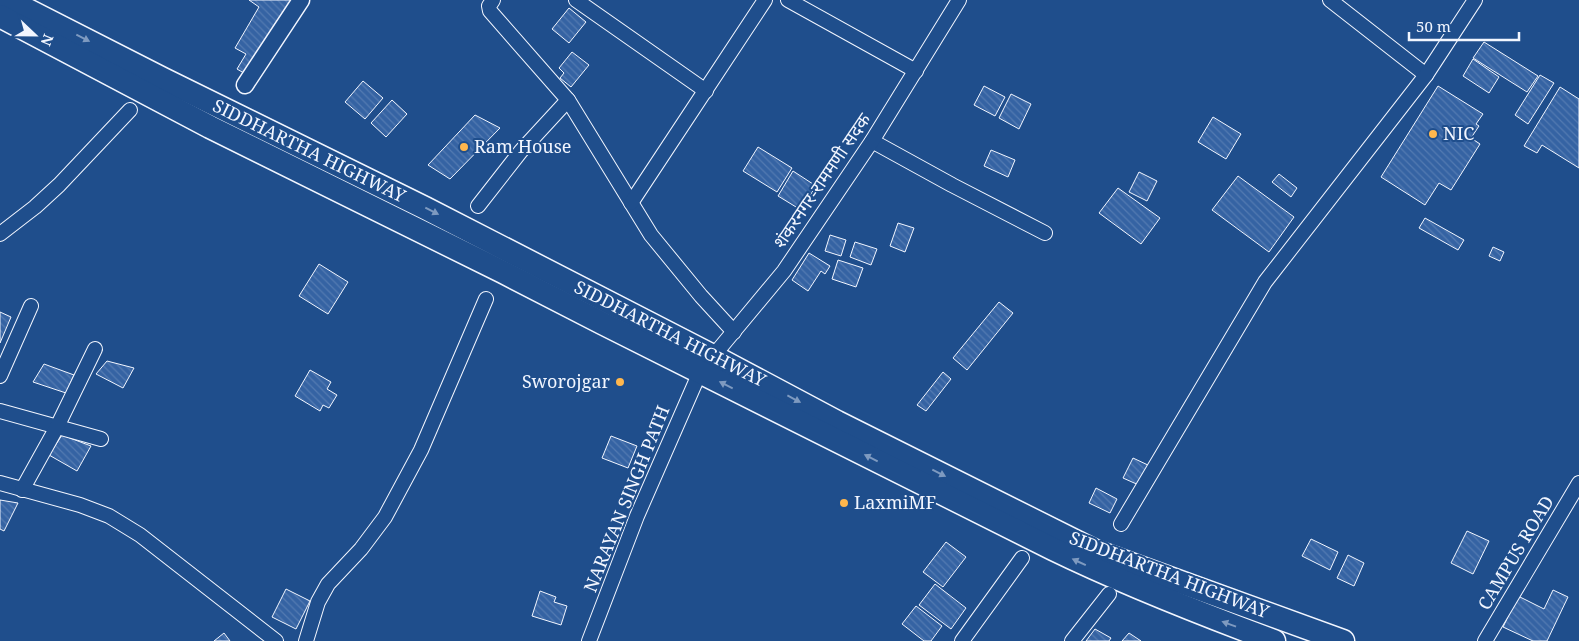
<svg xmlns="http://www.w3.org/2000/svg" width="1579" height="641" viewBox="0 0 1579 641" font-family="'Noto Serif','Noto Sans Devanagari',serif">
<style>
.building{fill:url(#building-back-hatch);stroke:#f2f6ff}
.lines{fill:none;stroke-linecap:round;stroke-linejoin:round}
.minor-casing{stroke:#f2f6ff;stroke-width:16}
.tertiary-casing{stroke:#f2f6ff;stroke-width:19}
.trunk-casing{stroke:#f2f6ff;stroke-width:25}
.minor{stroke:#1f4e8c;stroke-width:14}
.tertiary{stroke:#1f4e8c;stroke-width:16}
.trunk{stroke:#1f4e8c;stroke-width:22}
.oneway{fill:#7e9ac0}
.poi-dot{fill:#ffb74d;stroke:#1f4e8c;stroke-width:2}
.labels{text-anchor:middle;stroke-width:4;stroke-linejoin:round;paint-order:stroke}
.poi-label{font-size:18px;fill:#f2f6ff;stroke:#1f4e8c;text-anchor:start}
.street-label{font-size:18px;fill:#f2f6ff;stroke:#1f4e8c}
</style>
<defs>
<pattern id="building-back-hatch" width="6" height="6" patternUnits="userSpaceOnUse" patternTransform="scale(1.25)"><rect width="6" height="6" fill="#3563a3"/><path d="M-1 5l2 2M0 0l6 6M5-1l2 2" fill="none" stroke="#537ab1"/></pattern>
</defs>
<rect width="100%" height="100%" fill="#1f4e8c"/>
<!-- building -->
<g class="building">
<path d="M249,0h46l-46,76 -12,-7 9,-15 -11,-6 24,-41z"/>
<path d="M569,8l17,14 -17,21 -17,-14z"/>
<path d="M1484,42l54,34 -11,16 -54,-34z"/>
<path d="M572,52l17,13 -18,22 -11,-9 4,-5 -5,-5z"/>
<path d="M1473,59l26,18 -10,16 -26,-17z"/>
<path d="M1540,75l14,8 -26,41 -13,-9z"/>
<path d="M363,81l20,17 -18,21 -20,-17z"/>
<path d="M984,86l21,11 -10,19 -21,-11z"/>
<path d="M1438,86l45,28 -7,10 3,2 -8,12 9,6 -29,46 -12,-7 -14,22 -44,-28z"/>
<path d="M1560,87l19,12v69l-37,-23 -5,8 -13,-7z"/>
<path d="M1011,94l20,10 -12,25 -20,-11z"/>
<path d="M392,100l15,14 -21,23 -15,-14z"/>
<path d="M475,115l25,13 -50,51 -22,-14z"/>
<path d="M1213,117l28,17 -15,25 -28,-17z"/>
<path d="M758,147l34,21 -15,24 -34,-21z"/>
<path d="M991,150l24,10 -7,17 -24,-11z"/>
<path d="M793,171l23,15 -15,24 -23,-14z"/>
<path d="M1139,172l18,9 -10,20 -18,-9z"/>
<path d="M1279,174l18,14 -6,9 -19,-15z"/>
<path d="M1238,176l56,41 -25,35 -57,-42z"/>
<path d="M1118,188l42,30 -19,26 -42,-31z"/>
<path d="M1425,218l39,22 -6,10 -39,-22z"/>
<path d="M898,223l16,5 -9,24 -15,-6z"/>
<path d="M830,235l16,5 -5,16 -16,-5z"/>
<path d="M855,242l22,7 -6,16 -21,-8z"/>
<path d="M1493,247l11,5 -4,9 -11,-5z"/>
<path d="M809,253l21,13 -5,8 -4,-3 -13,20 -16,-11z"/>
<path d="M838,260l25,8 -7,19 -24,-8z"/>
<path d="M319,264l29,18 -20,32 -29,-18z"/>
<path d="M999,302l14,11 -46,57 -14,-12z"/>
<path d="M0,312l11,5 -11,26z"/>
<path d="M107,361l27,7 -11,20 -27,-14z"/>
<path d="M44,364l30,11 -8,18 -33,-11z"/>
<path d="M310,370l21,12 -4,7 10,6 -8,13 -6,-3 -3,6 -25,-15z"/>
<path d="M943,372l8,7 -25,32 -9,-6z"/>
<path d="M62,435l29,11 -14,25 -28,-16z"/>
<path d="M611,436l26,10 -9,22 -26,-10z"/>
<path d="M1133,458l17,8 -9,20 -18,-8z"/>
<path d="M1096,488l21,11 -7,14 -21,-10z"/>
<path d="M0,500l18,3 -14,28 -4,-2z"/>
<path d="M1467,531l22,10 -16,33 -22,-11z"/>
<path d="M1311,539l27,13 -8,18 -28,-14z"/>
<path d="M946,542l20,15 -23,30 -20,-15z"/>
<path d="M1348,555l16,8 -10,23 -17,-8z"/>
<path d="M935,584l31,24 -15,21 -32,-24z"/>
<path d="M286,589l24,12 -14,28 -24,-12z"/>
<path d="M1553,590l15,7 -21,44h-14l-30,-14 15,-31 26,13z"/>
<path d="M540,591l16,6 -2,5 13,4 -6,19 -29,-9z"/>
<path d="M916,606l26,20 -11,15h-7l-22,-17z"/>
<path d="M1095,629l16,9 -2,3h-23z"/>
<path d="M224,633l6,8h-16z"/>
<path d="M1129,633l12,8h-19z"/>
</g>
<g class="lines">
<defs>
<g id="minor">
<path d="M576,0l130,91"/>
<path d="M788,0l128,71"/>
<path d="M1330,0l96,75"/>
<path d="M568,100l83,135 50,61 33,36"/>
<path d="M872,141l80,44 93,48"/>
<path d="M631,203l134,-203"/>
<path d="M478,206l43,-55 47,-51 -78,-89 -1,-5 4,-6"/>
<path d="M0,234l35,-27 24,-22 71,-75"/>
<path d="M0,376l31,-70"/>
<path d="M0,411l101,28"/>
<path d="M0,483l80,22 29,11 31,19 136,106"/>
<path d="M22,490l35,-63 38,-78"/>
<path d="M1121,524l144,-242 161,-207 49,-75"/>
<path d="M306,641l12,-39 10,-18 33,-35 24,-32 36,-67 65,-151"/>
<path d="M589,641l48,-125 63,-144 84,-101 88,-130 87,-141"/>
<path d="M962,641l60,-83"/>
<path d="M1072,641l37,-47"/>
<path d="M1485,641l94,-158"/>
</g>
<path id="tertiary" d="M245,85l56,-85"/>
<g id="trunk">
<path d="M8,0l155,79 262,129 288,148 124,66 258,129 248,90"/>
<path d="M0,16l210,111 293,145 99,51 451,226c72,35 146,64 221,92"/>
</g>
</defs>
<!-- minor casing -->
<use href="#minor" class="minor-casing"/>
<!-- tertiary casing -->
<use href="#tertiary" class="tertiary-casing"/>
<!-- trunk casing -->
<use href="#trunk" class="trunk-casing"/>
<!-- minor -->
<use href="#minor" class="minor"/>
<!-- tertiary -->
<use href="#tertiary" class="tertiary"/>
<!-- trunk -->
<use href="#trunk" class="trunk"/>
</g>
<!-- one-way arrows -->
<defs><path id="oneway-solid" d="M-6-.8H1V-3.2L6.5 0L1 3.2V.8H-6Z" transform="scale(1.25)"/></defs>
<g class="oneway">
<use href="#oneway-solid" transform="translate(83 38) rotate(27)"/>
<use href="#oneway-solid" transform="translate(432 211) rotate(27)"/>
<use href="#oneway-solid" transform="translate(726 385) rotate(-153)"/>
<use href="#oneway-solid" transform="translate(794 399) rotate(28)"/>
<use href="#oneway-solid" transform="translate(871 458) rotate(-153)"/>
<use href="#oneway-solid" transform="translate(939 473) rotate(27)"/>
<use href="#oneway-solid" transform="translate(1079 562) rotate(-155)"/>
<use href="#oneway-solid" transform="translate(1229 624) rotate(-160)"/>
</g>
<!-- markers -->
<g class="poi-dot">
<circle cx="1433" cy="134" r="5"/>
<circle cx="464" cy="147" r="5"/>
<circle cx="620" cy="382" r="5"/>
<circle cx="844" cy="503" r="5"/>
</g>
<g class="labels">
<!-- poi labels -->
<g class="poi-label">
<text x="1443" y="140">NIC</text>
<text x="474" y="153">Ram House</text>
<text x="610" y="388" text-anchor="end">Sworojgar</text>
<text x="854" y="509">LaxmiMF</text>
</g>
<!-- street labels -->
<g class="street-label">
<text transform="translate(309 151) rotate(26)" y="6">SIDDHARTHA HIGHWAY</text>
<text transform="translate(822 181) rotate(-56)" y="6">शंकरनगर-राममणी सदक</text>
<text transform="translate(670 334) rotate(27)" y="6">SIDDHARTHA HIGHWAY</text>
<text transform="translate(627 499) rotate(-68)" y="6">NARAYAN SINGH PATH</text>
<text transform="translate(1516 553) rotate(-59)" y="6">CAMPUS ROAD</text>
<text transform="translate(1169 575) rotate(21)" y="6">SIDDHARTHA HIGHWAY</text>
</g>
</g>
<!-- north arrow -->
<g transform="translate(35 35) rotate(112)" stroke="#1f4e8c" stroke-width="4" paint-order="stroke">
<path d="M0-4L9 19L0 12L-9 19Z" fill="#f2f6ff"/>
<text y="-8" font-size="14" font-weight="bold" text-anchor="middle" fill="#f2f6ff">N</text>
</g>
<!-- scale -->
<path d="M1409 32v8h110v-8" fill="none" stroke="#f2f6ff" stroke-width="2.5"/>
<text x="1416" y="32" font-size="15" fill="#f2f6ff" stroke="#1f4e8c" stroke-width="4" paint-order="stroke">50 m</text>
</svg>
